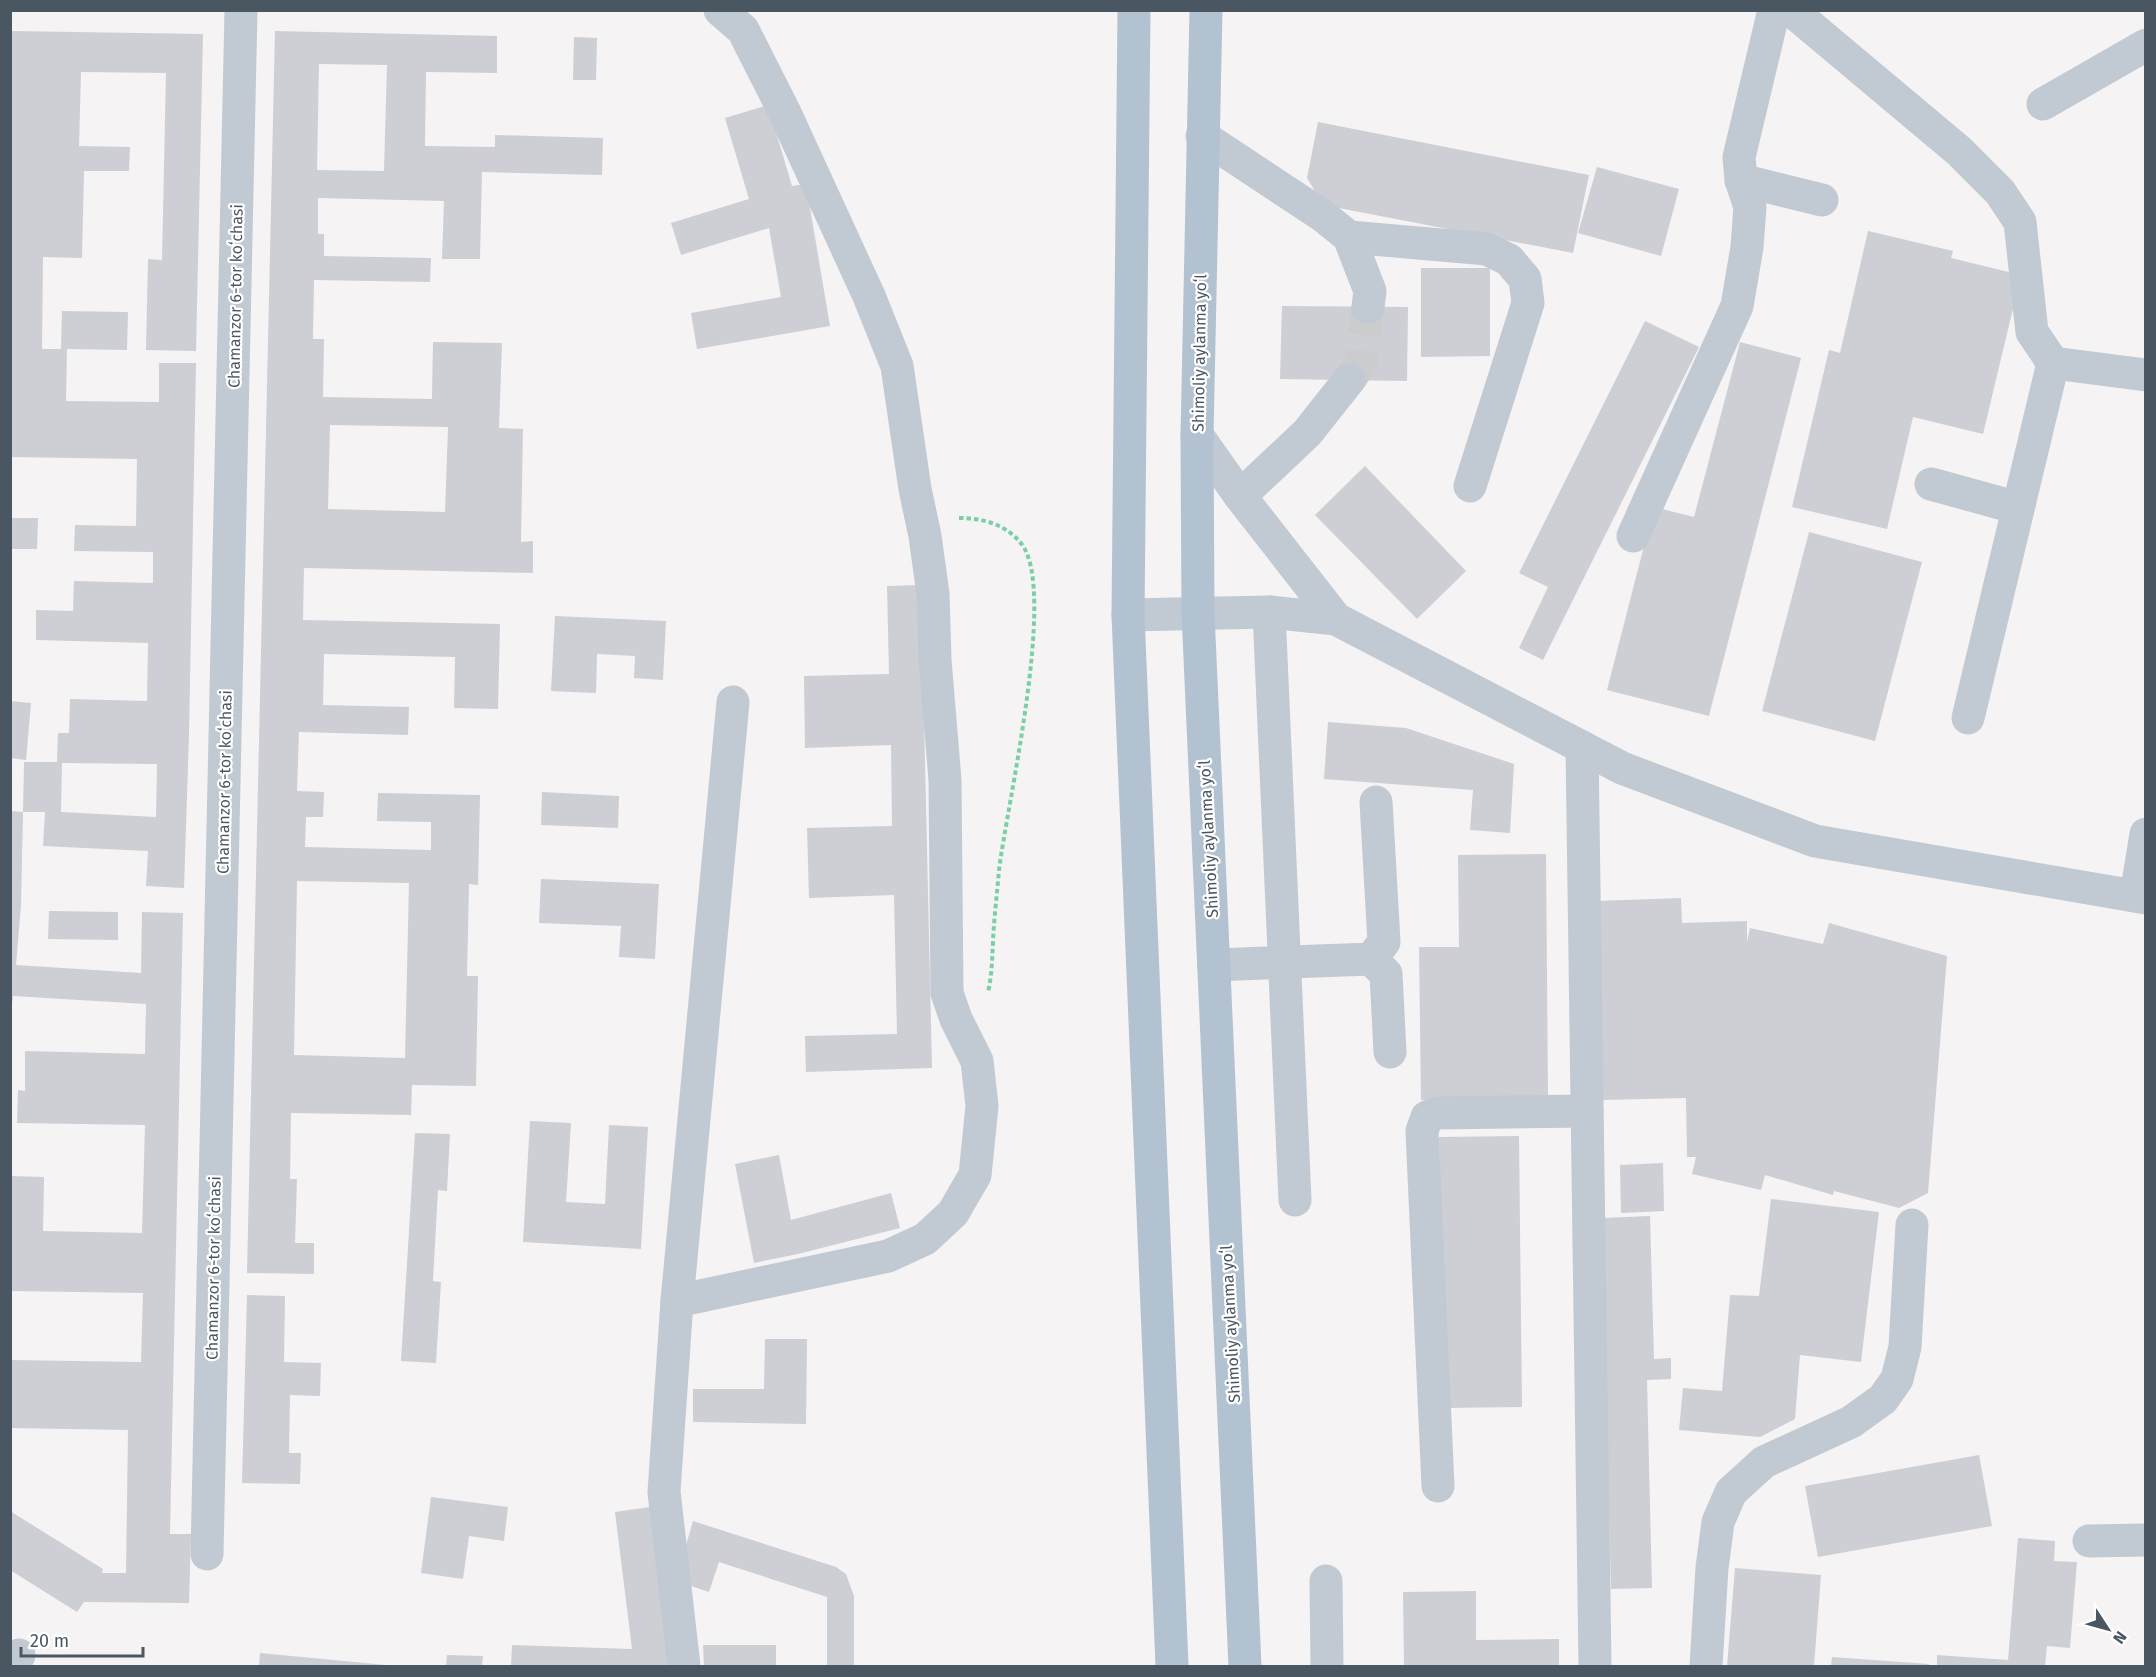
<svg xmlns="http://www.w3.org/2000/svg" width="2156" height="1677" viewBox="0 0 2156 1677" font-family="'Fira Sans',sans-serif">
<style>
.building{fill:#cdcfd5;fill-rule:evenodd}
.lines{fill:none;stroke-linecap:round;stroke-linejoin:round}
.minor-tunnel{stroke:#caccce;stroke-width:33;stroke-dasharray:33 16;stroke-linecap:butt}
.path{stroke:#7ad0a6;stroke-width:4;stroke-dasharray:4.5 3;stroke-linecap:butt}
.minor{stroke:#c1cad2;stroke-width:33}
.major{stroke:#b3c2d1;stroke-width:33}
.labels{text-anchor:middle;stroke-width:4.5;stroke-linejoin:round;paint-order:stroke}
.street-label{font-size:16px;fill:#4a5661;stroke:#fff}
</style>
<rect width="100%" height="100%" fill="#f5f3f3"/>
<!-- building -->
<g class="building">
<path d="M10,31l193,3 -7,317 -50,-1 2,-91 14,1 4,-187 -85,-1 -2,74 51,1 -1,24h-45l-2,87 -39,-1 -1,92h19l1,-38 66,1 -1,38 -60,-1 -1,52 93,1v-39h37l-7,372 -5,153 -38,-2 2,-35 -105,-5 2,-34h-22l1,-50h33l1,-29h11l1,-34 77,2 1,-58 -112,-3v-30l37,1 1,-30 79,2v-31l-79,-1 1,-26 61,1 1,-67 -127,-2zM62,763l95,1 -1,53 -95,-5z"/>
<path d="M275,31l222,5v37l-71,-1 -1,74 70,1v-12l108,3 -1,37 -120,-3 -2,87h-38l2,-58 -126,-3v36h6v22l107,2 -1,24 -116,-2 -1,59h11l-1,58 109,2 1,-57 69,1 -3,85 24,1 -2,113 12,-1v32l-229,-5 -1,52 197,4 -2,85 -44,-1 1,-51 -131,-3 -1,51 86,2 -1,28 -109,-3 -2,59 27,1 -1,25h-17l-1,30 126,3v-28l-54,-1 1,-28 102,2 -2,90 -9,-1 -2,92h11l-2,110 -64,-1 -1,30 -120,-2 -1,66h7l-2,64h19v31l-67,-1zM319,64l68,1 -3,106 -67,-1zM330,425l118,2 -3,85 -117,-3zM297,881l112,2 -4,175 -111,-3z"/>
<path d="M574,37l23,1 -1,42h-23z"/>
<path d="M768,105l24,81 14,-2 24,142 -133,23 -6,-36 90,-16 -12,-69 -88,27 -10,-32 78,-24 -24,-81z"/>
<path d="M1318,122l271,53 -16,78 -250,-48 -16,-27z"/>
<path d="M1597,167l82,22 -18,67 -83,-23z"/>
<path d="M1868,231l85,20 -2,7 70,17 -38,159 -70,-17 -26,112 -95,-22 37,-157 11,3z"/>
<path d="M1421,268h69v88l-69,1z"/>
<path d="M1282,306l126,1 -1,74 -127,-2z"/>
<path d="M1645,321l54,26 -156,313 -24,-12 29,-61 -29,-14z"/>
<path d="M1740,342l61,16 -92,358 -102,-26 47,-183 40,10z"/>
<path d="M1365,466l101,105 -49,48 -102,-104z"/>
<path d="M10,518h28l-1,31h-27z"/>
<path d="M1809,532l113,30 -47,179 -113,-30z"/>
<path d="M921,585l11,483 -126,4 -1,-36 92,-2 -3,-139 -85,3 -2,-70 85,-2 -1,-81 -86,3 -1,-72 85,-2 -2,-88z"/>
<path d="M555,616l111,5 -3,59 -29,-2 1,-22 -38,-2 -1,39 -45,-2z"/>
<path d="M10,701l21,2 -5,57 -16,-2z"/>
<path d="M1328,722l78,6 108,36 -4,69 -40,-3 3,-40 -149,-11z"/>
<path d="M542,792l77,4 -1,32 -77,-3z"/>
<path d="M10,811l13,1 -2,93 -5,60 125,8 1,-61 41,1 -13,621h21l-2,69 -105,-1 -7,10 -67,-42v-59l93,58 -1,4h24l2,-143 -118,-2v-68l131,2 2,-69 -133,-2v-115l34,1 -1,54 99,2 3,-108 -128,-2 1,-33 7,1v-40l120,3 1,-50 -133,-8 -1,8h-2z"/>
<path d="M1546,854l2,244 -127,2 -2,-153h40l-1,-92z"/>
<path d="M541,879l118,5 -4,75 -36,-2 2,-31 -82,-3z"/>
<path d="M1681,898l1,25 65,-2v21l3,-14 73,16 6,-21 118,33 -19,237 -29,15 -65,-17 -1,4 -68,-20 -4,15 -69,-16 4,-17h-9l-1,-59 -84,2 -5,-199z"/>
<path d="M49,911l69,1v28l-70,-1z"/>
<path d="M530,1121l41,2 -5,79 39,2 4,-79 39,2 -7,122 -118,-7z"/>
<path d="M415,1133l35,1 -3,57 -9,-1 -5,91 8,1 -5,81 -35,-2z"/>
<path d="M1519,1136l3,271 -80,1 -3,-271z"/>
<path d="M779,1155l12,65 100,-27 9,35 -102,26 -44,9 -19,-99z"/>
<path d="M1663,1163l1,48 -43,2 -1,-48z"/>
<path d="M1771,1199l108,13 -18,150 -61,-7 -5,64 -35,18 -81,-7 4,-42 39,3 8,-96 29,1z"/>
<path d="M1650,1216l4,143 17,-1v21l-24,1 5,208 -41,1 -10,-371z"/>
<path d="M247,1295l38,1 -1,66 37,1 -1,33 -30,-1 -1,58h12l-1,31 -58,-1z"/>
<path d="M765,1339h42l-1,85 -113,-2v-33h71z"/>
<path d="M1979,1455l13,71 -174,31 -13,-71z"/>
<path d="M431,1497l77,10 -4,34 -35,-5 -6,43 -42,-6z"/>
<path d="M650,1507l18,144 -1,15h-156l1,-21 120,4 -17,-137z"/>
<path d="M693,1521l143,46 10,7 8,22v70h-27v-69l-108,-35 -10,30 -21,-7 -3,-36z"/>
<path d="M2018,1538l37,3 -1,20 23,1 -7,86 -23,-2 -2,20h-108v-11l71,5z"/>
<path d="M1735,1568l86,7 -7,91h-87z"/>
<path d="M1476,1591v49l83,-1v27h-155l-1,-74z"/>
<path d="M703,1645h73v21h-72z"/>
<path d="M260,1653l126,12v1h-127z"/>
<path d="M447,1655l36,1 -1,10h-36z"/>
<path d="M1832,1657l97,7v2h-98z"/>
</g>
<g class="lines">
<!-- minor-tunnel -->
<path class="minor-tunnel" d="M1349,380l12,-17 7,-56"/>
<!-- path -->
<path class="path" d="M959,518c25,0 49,7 64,28 33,50 -16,259 -24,324 -2,24 -5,48 -6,72 -1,18 -1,33 -5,50"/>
<!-- minor -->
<g class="minor">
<path d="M1791,10l168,141 41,41 20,30 12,110 21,31 93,12"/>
<path d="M2043,104l103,-59"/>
<path d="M1202,136l121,80 26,21 21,54 -2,16"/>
<path d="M1741,180l81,20"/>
<path d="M1349,237l138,12 22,11 16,19 3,24 -58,183"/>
<path d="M1197,435l43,61 96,123"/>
<path d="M1931,484l87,24"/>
<path d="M1240,496l67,-63 42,-53"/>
<path d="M1633,536l104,-230 10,-59 3,-40 -9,-27 -2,-23 35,-147"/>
<path d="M1269,612l26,588"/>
<path d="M1128,615l141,-3 67,7 286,149 193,73 331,57"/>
<path d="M1968,718l85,-355"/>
<path d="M1582,747l13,919"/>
<path d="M2136,896l10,-62"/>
<path d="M1371,959l15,15 4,78"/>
<path d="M1214,965l157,-6 13,-17 -8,-140"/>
<path d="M677,1301l211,-45 37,-17 28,-26 22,-38 7,-69 -5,-45 -21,-42 -9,-26 -2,-213 -10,-120 -2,-66 -8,-58 -10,-47 -18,-123 -28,-70 -85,-185 -41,-81 -23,-20"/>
<path d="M1438,1486l-16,-355 5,-14 10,-4 150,-2"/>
<path d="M2089,1541l57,-1"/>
<path d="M207,1554l34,-1544"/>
<path d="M1326,1581l1,85"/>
<path d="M13,1666l6,-11"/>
<path d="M684,1666l-20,-174 13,-191 56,-599"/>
<path d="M1706,1666l6,-98 6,-46 13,-30 33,-30 87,-40 32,-23 14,-20 8,-32 7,-122"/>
</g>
<!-- major -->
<g class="major">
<path d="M1134,10l-6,605 44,1051"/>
<path d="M1206,10l-9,425 1,178 47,1053"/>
</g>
</g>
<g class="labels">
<!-- street labels -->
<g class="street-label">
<text transform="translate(235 296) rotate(-89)" y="6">Chamanzor 6-tor koʻchasi</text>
<text transform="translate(1199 353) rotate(-89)" y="6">Shimoliy aylanma yoʻl</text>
<text transform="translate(224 782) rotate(-89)" y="6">Chamanzor 6-tor koʻchasi</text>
<text transform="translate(1208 839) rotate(-93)" y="6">Shimoliy aylanma yoʻl</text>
<text transform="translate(213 1268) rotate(-89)" y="6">Chamanzor 6-tor koʻchasi</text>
<text transform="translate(1230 1324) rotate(-93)" y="6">Shimoliy aylanma yoʻl</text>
</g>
</g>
<!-- border -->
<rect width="2156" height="1677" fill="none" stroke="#4a5661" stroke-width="24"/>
<!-- north arrow -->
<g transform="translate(2108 1629) rotate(126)" stroke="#ffffff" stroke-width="4.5" paint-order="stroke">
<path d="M0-4.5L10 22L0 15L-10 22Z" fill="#4a5661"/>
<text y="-9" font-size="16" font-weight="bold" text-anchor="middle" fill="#4a5661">N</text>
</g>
<!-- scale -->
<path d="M21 1647v9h122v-9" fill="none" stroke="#4a5661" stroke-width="3"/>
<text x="30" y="1647" font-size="18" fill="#4a5661" stroke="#ffffff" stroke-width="4.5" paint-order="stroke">20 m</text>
</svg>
